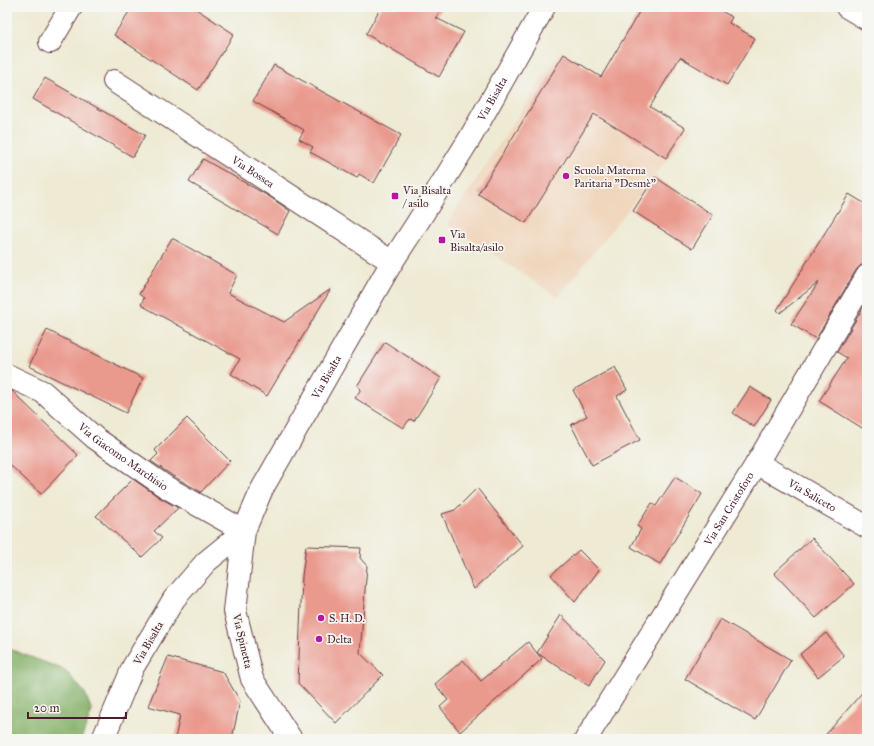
<svg xmlns="http://www.w3.org/2000/svg" width="874" height="746" viewBox="0 0 874 746" font-family="'IM FELL Great Primer',serif">
<style>
.built{fill:#f0d6bc}
.forest{fill:#84b068;stroke:#67684a}
.building{fill:#ea998d}
.lines{fill:none;stroke-linecap:round;stroke-linejoin:round}
.street-casing{stroke:#633d44;stroke-width:24}
.secondary-casing{stroke:#633d44;stroke-width:24}
.street{stroke:#fff;stroke-width:22}
.secondary{stroke:#fff;stroke-width:22}
.poi-dot{fill:#b5179e;stroke:#f6f6f2;stroke-width:1.5}
.labels{text-anchor:middle;stroke-width:3.5;stroke-linejoin:round;paint-order:stroke}
.street-label{font-size:11px;fill:#4a1f2b;stroke:#f6f6f2}
.poi-label{font-size:11px;fill:#4a1f2b;stroke:#f6f6f2;text-anchor:start}
</style>
<rect width="100%" height="100%" fill="#f6f6f2"/>
<filter id="ink" filterUnits="userSpaceOnUse"><feTurbulence type="fractalNoise" baseFrequency=".025" numOctaves="2"/><feDisplacementMap in="SourceGraphic" scale="8" xChannelSelector="R" yChannelSelector="G"/><feConvolveMatrix kernelMatrix="1 2 1 2 8 2 1 2 1" color-interpolation-filters="sRGB"/></filter>
<filter id="wash" filterUnits="userSpaceOnUse"><feTurbulence type="fractalNoise" baseFrequency=".012" numOctaves="4" result="noise"/><feDisplacementMap in="SourceGraphic" scale="16" xChannelSelector="R" yChannelSelector="G"/><feGaussianBlur stdDeviation="0.9" result="paint"/><feColorMatrix in="noise" values="0 0 0 0 0 0 0 0 0 0 0 0 0 0 0 0 0 1.4 0 .05"/><feComposite in="paint" operator="in"/></filter>
<g filter="url(#wash)">
<rect width="100%" height="100%" fill="#eeead3"/>
<!-- built -->
<path class="built" d="M561,51l131,78 -134,168 -111,-73z"/>
<!-- forest -->
<path class="forest" d="M7,648l58,22 20,23 7,18 -11,28h-74z"/>
<g id="blocks">
<!-- building -->
<g class="building">
<path d="M132,7h61l41,27 -36,56 -84,-55z"/>
<path d="M381,7h61l-6,11 28,14 -25,45 -73,-43z"/>
<path d="M642,7h72l18,10 -3,6 26,15 -28,47 -47,-28 -30,50 35,21 -19,30 -72,-44 -68,109 -48,-29 86,-140 37,23z"/>
<path d="M274,65l127,70 -27,48 -15,-9 -2,4 -47,-26 3,-5 -14,-8 5,-9 -51,-29z"/>
<path d="M45,78l100,57 -12,22 -100,-58z"/>
<path d="M203,159l67,38 20,14 -12,23 -89,-52z"/>
<path d="M655,177l58,38 -21,34 -59,-38z"/>
<path d="M849,194l18,11v59l-6,1 -5,5 -40,69 -25,-15 28,-42 -39,31 -3,-3z"/>
<path d="M172,238l65,37 -9,18 56,29 47,-33 -64,107 -36,-22 9,-15 -99,-54 3,-7 -5,-4z"/>
<path d="M867,301v130l-48,-30 28,-43 -10,-6z"/>
<path d="M47,330l96,48 -17,35 -97,-47z"/>
<path d="M385,342l56,36 -27,43 -4,-2 -7,9 -48,-30 6,-9 -4,-3z"/>
<path d="M615,367l12,23 -10,6 23,44 -48,25 -21,-40 16,-9 -14,-26z"/>
<path d="M750,387l21,13 -17,27 -21,-14z"/>
<path d="M7,389l5,2 66,64 -37,39 -34,-32z"/>
<path d="M187,418l43,43 -29,31 -28,-16 -22,-15 7,-7 -3,-4z"/>
<path d="M675,477l27,17 -42,70 -29,-17 10,-18 -4,-3 15,-23 4,3z"/>
<path d="M133,479l26,18 19,11 -24,23 8,7 -20,19 -46,-41z"/>
<path d="M477,488l46,58 -49,43 -32,-75 13,-4z"/>
<path d="M812,538l42,46 -38,34 -42,-45z"/>
<path d="M306,546l55,2 -1,10 7,8 -7,87 23,22 -47,48 -38,-40 4,-107z"/>
<path d="M579,550l20,20 -24,32 -24,-27z"/>
<path d="M561,615l44,45 -16,26 -52,-33z"/>
<path d="M720,619l71,41 -36,60 -70,-41z"/>
<path d="M826,633l18,23 -26,21 -18,-23z"/>
<path d="M528,642l14,17 -82,73 -20,-25 8,-7 -13,-16 28,-24 18,21z"/>
<path d="M168,657l55,15 17,29 -8,38h-57l5,-24 -32,-9z"/>
<path d="M867,687v52h-45z"/>
</g>
</g>
</g>
<g filter="url(#ink)">
<use href="#blocks" fill-opacity="0" stroke="#633d44" stroke-width="1"/>
<g class="lines">
<defs>
<g id="street">
<path d="M847,7l20,12"/>
<path d="M50,42l21,-35"/>
<path id="s1" d="M114,81l278,181"/>
<path id="s2" d="M7,375l36,17 52,46 71,49 78,44 -38,31 -32,37 -41,68 -30,72"/>
<path id="s3" d="M757,463l110,64"/>
<path id="s4" d="M586,739l171,-276 110,-187"/>
</g>
<g id="secondary">
<path id="s5" d="M291,739l-39,-60 -17,-68 9,-80 18,-42 130,-227 24,-37 54,-87 74,-131"/>
</g>
</defs>
<!-- street casing -->
<use href="#street" class="street-casing"/>
<!-- secondary casing -->
<use href="#secondary" class="secondary-casing"/>
<!-- street -->
<use href="#street" class="street"/>
<!-- secondary -->
<use href="#secondary" class="secondary"/>
</g>
</g>
<!-- markers -->
<g class="poi-dot">
<circle cx="566" cy="176" r="4"/>
<rect x="391" y="192" width="8" height="8" rx="2"/>
<rect x="438" y="236" width="8" height="8" rx="2"/>
<circle cx="321" cy="618" r="4"/>
<circle cx="319" cy="639" r="4"/>
</g>
<g class="labels">
<!-- street labels -->
<g class="street-label">
<text dy="4" stroke="none"><textPath href="#s5" startOffset="721">Via Bisalta</textPath></text>
<text dy="4" stroke="none"><textPath href="#s1" startOffset="166">Via Bossea</textPath></text>
<text dy="4" stroke="none"><textPath href="#s5" startOffset="397">Via Bisalta</textPath></text>
<text dy="4" stroke="none"><textPath href="#s2" startOffset="143">Via Giacomo Marchisio</textPath></text>
<text dy="4" stroke="none"><textPath href="#s3" startOffset="64">Via Saliceto</textPath></text>
<text dy="4" stroke="none"><textPath href="#s4" startOffset="271">Via San Cristoforo</textPath></text>
<text transform="translate(243 641) rotate(77)" y="4">Via Spinetta</text>
<text transform="translate(148 643) rotate(-60)" y="4">Via Bisalta</text>
</g>
<!-- poi labels -->
<g class="poi-label">
<text x="574" y="174">Scuola Materna<tspan x="574" dy="13">Paritaria "Desmè"</tspan></text>
<text x="403" y="194">Via Bisalta<tspan x="403" dy="13">/ asilo</tspan></text>
<text x="450" y="238">Via<tspan x="450" dy="13">Bisalta/asilo</tspan></text>
<text x="329" y="622">S. H. D.</text>
<text x="327" y="643">Delta</text>
</g>
</g>
<!-- margin -->
<rect width="874" height="746" fill="none" stroke="#f6f6f2" stroke-width="24"/>
<!-- scale -->
<path d="M28 712v6h98v-6" fill="none" stroke="#4a1f2b" stroke-width="2"/>
<text x="34" y="712" font-size="12" fill="#4a1f2b" stroke="#f6f6f2" stroke-width="3" paint-order="stroke">20 m</text>
</svg>
